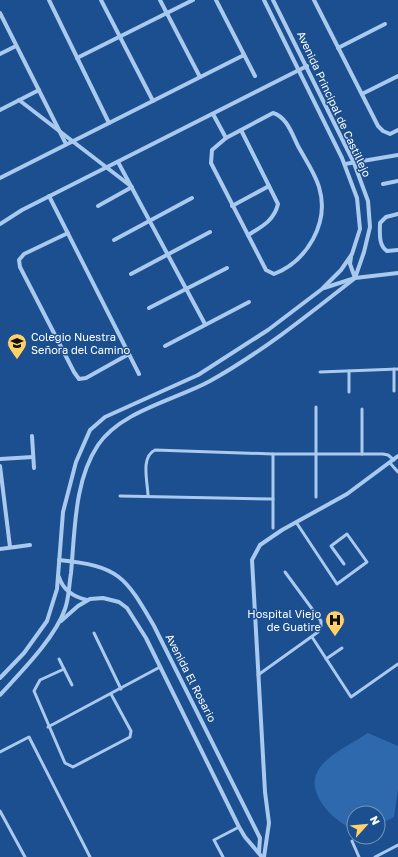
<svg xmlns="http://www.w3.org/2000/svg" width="398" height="857" viewBox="0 0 398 857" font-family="'Golos Text',sans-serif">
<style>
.green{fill:#2e69ad}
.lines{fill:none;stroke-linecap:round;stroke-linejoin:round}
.service{stroke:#a9c9ee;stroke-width:3}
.minor{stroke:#a9c9ee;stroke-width:4}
.labels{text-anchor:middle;stroke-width:3;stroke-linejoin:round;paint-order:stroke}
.street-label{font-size:11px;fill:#fff;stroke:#1b4f8f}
.poi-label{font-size:11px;fill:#fff;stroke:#1b4f8f;text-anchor:start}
</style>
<rect width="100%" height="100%" fill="#1b4f8f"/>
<!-- green -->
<path class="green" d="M368,733l30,13v43l-4,28 -16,8v-12h-24v19c-8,-7 -20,-13 -27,-22 -34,-41 10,-57 41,-77z"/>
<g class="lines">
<!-- service -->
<g class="service">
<path d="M349,371v21"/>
<path d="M320,372l78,-3"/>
<path d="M394,391v-22"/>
<path d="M316,407v90"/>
<path d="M362,409v45"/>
<path d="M390,463l8,9"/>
<path d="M120,496l153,3"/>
<path d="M148,496c0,-13 -8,-39 7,-46l118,4h110l5,1 6,5"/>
<path d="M296,522l41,62 30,-22 -20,-28 -16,12 13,18"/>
<path d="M273,528v-74"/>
<path d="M94,633l27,56"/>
<path d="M312,637l39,60 47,-33"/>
<path d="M59,659l13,26"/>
<path d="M326,659l16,-11"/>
<path d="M64,669l-24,11 -6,11 31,72 8,4 57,-30 1,-6 -20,-37"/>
<path d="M258,675l60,-43 3,-6v-5l-36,-49"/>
<path d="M48,727l112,-60"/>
<path d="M0,752l29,-15 61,120"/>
<path d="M0,811l25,46"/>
<path d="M352,841l7,16"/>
<path d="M223,857l-9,-17 25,-13"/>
<path d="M375,857l23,-12"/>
</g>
<!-- minor -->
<g class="minor">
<path d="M49,0l60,123"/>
<path d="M101,0l52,101"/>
<path d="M160,0l40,77"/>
<path d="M216,0l39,76"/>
<path d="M314,0l64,126 5,5 7,3 8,-4"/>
<path d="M0,13l66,131"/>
<path d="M338,48l47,-24"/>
<path d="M0,54l16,-8"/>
<path d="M77,58l116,-58"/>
<path d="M362,94l36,-18"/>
<path d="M19,100l113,87 -34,19"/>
<path d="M0,110l39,-20"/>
<path d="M273,113c14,4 19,21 25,33 7,13 17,27 21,41 11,36 -12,74 -45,87l-8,-4 -55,-107 1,-13 14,-12z"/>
<path d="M213,114l13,24"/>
<path d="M241,130l37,74c-4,17 -17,23 -30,31"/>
<path d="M118,162l87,162"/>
<path d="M345,164l53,-9"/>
<path d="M0,178l244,-123"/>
<path d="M383,184l15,-3"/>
<path d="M49,196l90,178"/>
<path d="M232,206l37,-20"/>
<path d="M398,214l-12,3 -6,6c0,9 -2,22 7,28l11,-1"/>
<path d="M0,224l22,-14 285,-144"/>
<path d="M68,233l-44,21 -5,6 1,7 54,105 5,7 7,-1 43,-24"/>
<path d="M114,240l78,-42"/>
<path d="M351,257l-1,7 5,14"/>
<path d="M131,274l79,-42"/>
<path d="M324,288l31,-10 43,-5"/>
<path d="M149,308l78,-40"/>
<path d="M165,346l84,-44"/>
<path d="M32,436l2,32"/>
<path d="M0,459l33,-2"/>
<path d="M0,466l10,81"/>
<path d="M0,549l30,-4"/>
<path d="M59,560c60,6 66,16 95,66l106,212 -1,14"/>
<path d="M59,577c4,13 15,20 28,23"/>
<path d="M61,621l17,-15 12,-7 13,-1 16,4 8,6 19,30 93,189 6,10 17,20"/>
<path d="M0,678l24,-25 23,-32 10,-32 6,-77 13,-50 14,-32 15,-13 93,-42 70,-45 54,-41 19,-19 11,-16 8,-25 -3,-31 -15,-40 -78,-158"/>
<path d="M0,695c21,-23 55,-57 65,-86 4,-11 4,-24 6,-36 4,-42 3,-92 27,-128 23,-34 77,-45 112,-64 52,-29 98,-66 145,-103l9,-26 6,-25 -2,-26 -14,-38 -81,-163"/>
<path d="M264,857l5,-34 -4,-31 -13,-232 8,-15 22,-15 65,-36 51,-38"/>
</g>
</g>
<!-- icons -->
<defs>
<symbol id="school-pin" viewBox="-11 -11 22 30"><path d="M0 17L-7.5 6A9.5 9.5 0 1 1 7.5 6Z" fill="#ffd166" stroke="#1b4f8f"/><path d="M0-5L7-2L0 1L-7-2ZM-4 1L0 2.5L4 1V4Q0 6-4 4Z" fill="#111"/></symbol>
<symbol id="hospital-pin" viewBox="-11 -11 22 30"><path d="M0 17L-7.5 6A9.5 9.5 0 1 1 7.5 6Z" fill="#ffd166" stroke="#1b4f8f"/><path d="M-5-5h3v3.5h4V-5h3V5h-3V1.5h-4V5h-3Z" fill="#111"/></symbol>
</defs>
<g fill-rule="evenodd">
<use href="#school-pin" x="6" y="332" width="22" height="30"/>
<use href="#hospital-pin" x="324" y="609" width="22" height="30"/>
</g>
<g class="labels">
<!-- street labels -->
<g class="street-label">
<text transform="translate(334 104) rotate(65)" y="4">Avenida Principal de Castillejo</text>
<text transform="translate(191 678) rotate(63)" y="4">Avenida El Rosario</text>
</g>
<!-- poi labels -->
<g class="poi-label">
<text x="31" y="341">Colegio Nuestra<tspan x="31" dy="13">Señora del Camino</tspan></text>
<text x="321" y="618" text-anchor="end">Hospital Viejo<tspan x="321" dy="13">de Guatire</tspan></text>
</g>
</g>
<!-- north arrow -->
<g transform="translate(366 825) rotate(63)"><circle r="19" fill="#1b4f8f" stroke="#7695bc"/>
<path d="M0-3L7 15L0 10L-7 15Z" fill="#ffd166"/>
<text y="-6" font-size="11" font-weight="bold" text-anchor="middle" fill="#ffffff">N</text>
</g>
</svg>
